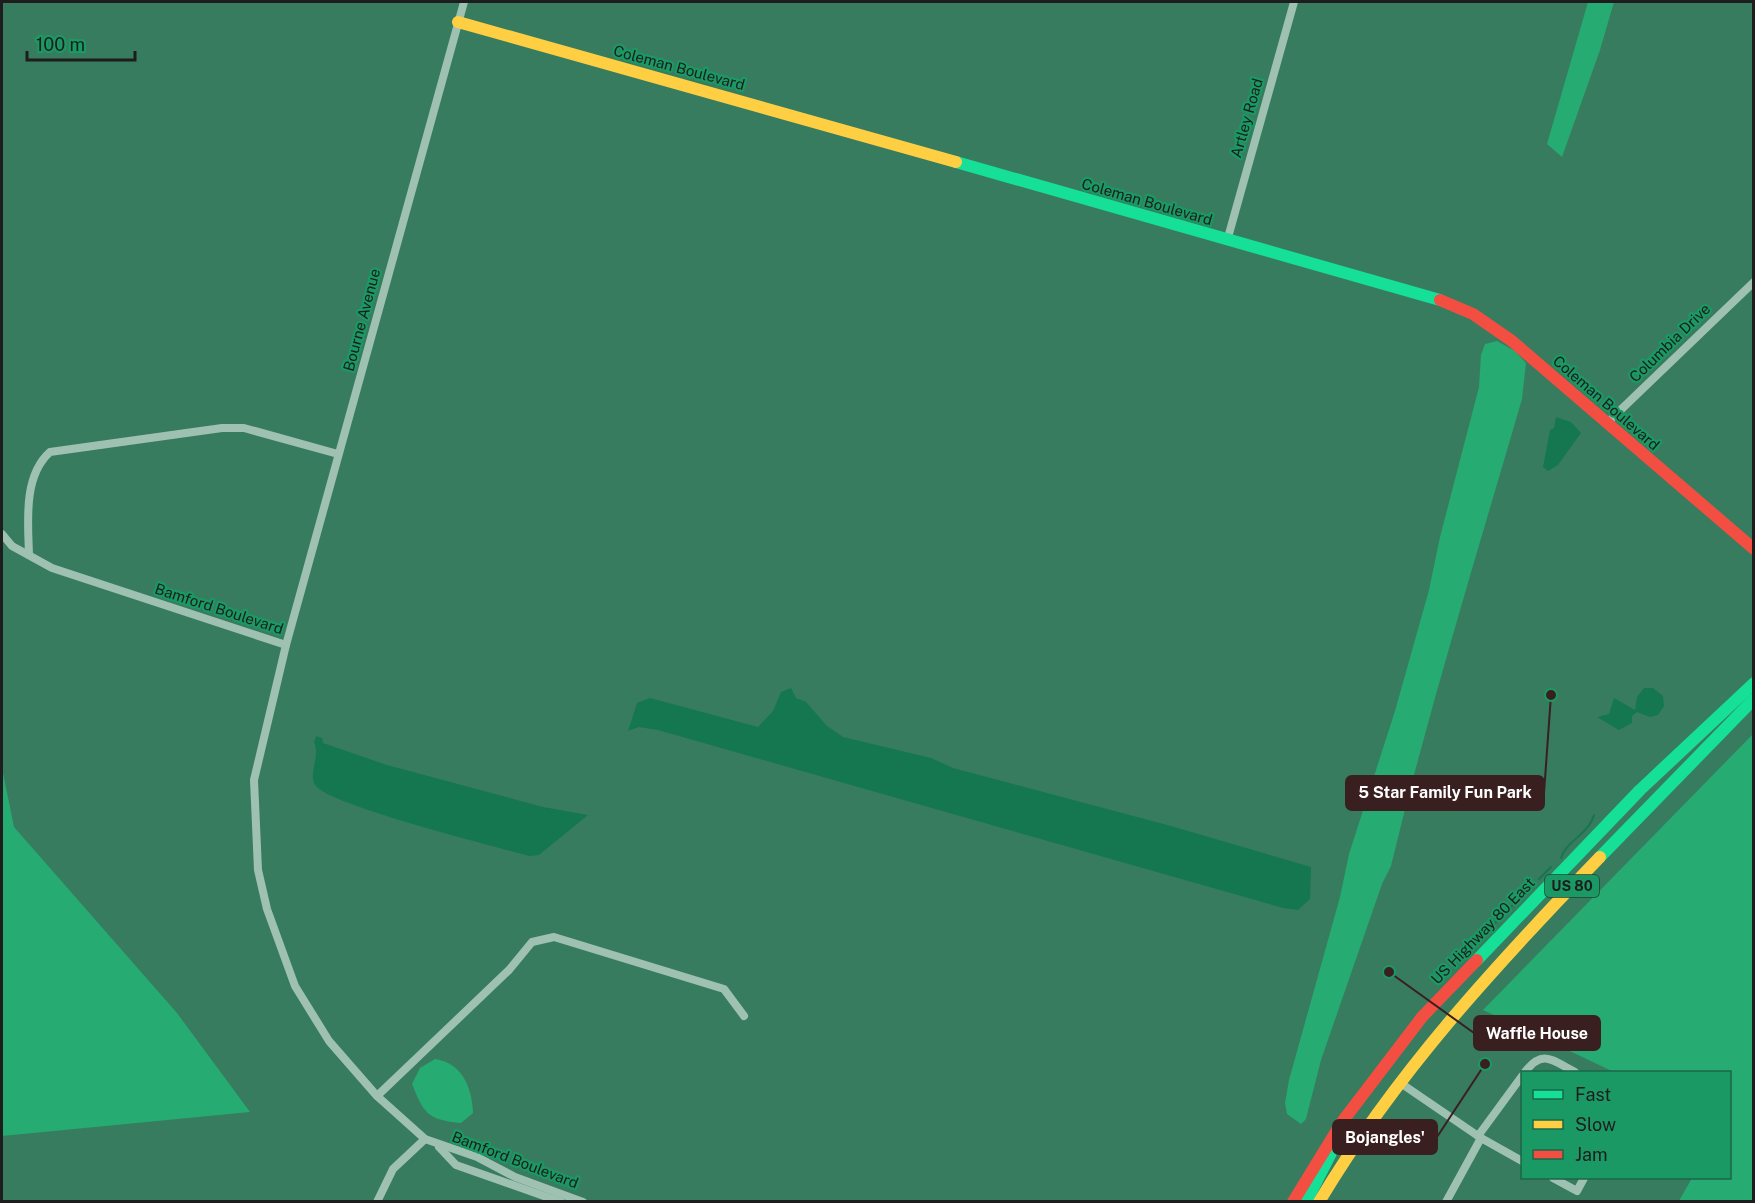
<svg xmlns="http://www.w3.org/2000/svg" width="1755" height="1203" viewBox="0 0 1755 1203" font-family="'Public Sans',sans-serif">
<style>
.green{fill:#26ab72}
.water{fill:#15774f}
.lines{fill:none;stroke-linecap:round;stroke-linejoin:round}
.stream{stroke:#15774f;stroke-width:2}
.street{stroke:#9ec1b2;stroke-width:8}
.fast{stroke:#16e098;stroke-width:12}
.slow{stroke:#ffcf43;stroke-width:12}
.jam{stroke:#f24e42;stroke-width:12}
.labels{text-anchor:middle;stroke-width:4.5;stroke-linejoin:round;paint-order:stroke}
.shield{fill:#1a9964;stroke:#1c4232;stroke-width:1.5}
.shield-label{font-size:14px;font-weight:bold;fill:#1d1d1d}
.street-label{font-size:15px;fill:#1d1d1d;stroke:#1a9964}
.leader{fill:none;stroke:#391f1f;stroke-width:2}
.callout-dot{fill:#391f1f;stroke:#1a9964;stroke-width:2}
.callout{fill:#391f1f;stroke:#391f1f;stroke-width:2}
.callout-label{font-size:16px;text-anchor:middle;font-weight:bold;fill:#fff}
</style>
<rect width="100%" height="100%" fill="#377c5f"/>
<!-- green -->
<g class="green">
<path d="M1588,2h26l-14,48 -38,107 -15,-13z"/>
<path d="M1497,341l18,10 11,12 -4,36c-45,155 -93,309 -131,467l-9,18 -61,176 -15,59 -5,5 -14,-10 -2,-11 4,-23 51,-183 9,-43 46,-143 34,-121 11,-53 39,-150 2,-32 4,-11z"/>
<path d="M1753,734v467h-74l13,-23h38v-106h-116l-131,-62z"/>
<path d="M2,768l12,59 163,186 73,99 -248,24z"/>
<path d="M435,1059c27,4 37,28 38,54l-12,10c-33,-3 -37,-9 -49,-39l8,-16z"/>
</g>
<!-- water -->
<g class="water">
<path d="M1556,417l15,5 10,11 -23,32 -10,6 -5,-4 7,-37 4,-2z"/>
<path d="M791,688l5,10 10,4 21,24 16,11 88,21 22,10 218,58 140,41 -1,32 -12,11 -15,-2 -625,-178 -19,-3 -11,4 9,-28 13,-5 108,29 15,-16 8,-19z"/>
<path d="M1644,688h9l10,8 1,10 -6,9 -8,2 -13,-5 -5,4v7l-13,7 -22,-13 12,-3 5,-16 21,12 2,-13z"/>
<path d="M316,736l6,2 1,5 64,22 156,42 45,8 -49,40 -10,1c-35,-10 -197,-50 -213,-70 -9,-11 5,-30 -2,-44z"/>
</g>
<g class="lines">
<!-- stream -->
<g class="stream">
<path d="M1561,858c4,-16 28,-24 33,-43"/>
<path d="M1539,879l12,-12"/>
<path d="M1465,953l66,-66"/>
</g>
<!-- street -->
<g class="street">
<path d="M1227,241l67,-239"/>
<path d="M1606,424l148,-142"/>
<path d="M2,534l10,12 40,22 234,77 -32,135 4,90 9,39 28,77 34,55 48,55 48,43 52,18 38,20 68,25"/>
<path d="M29,555c-1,-33 -6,-79 21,-103l172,-24h22l94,26"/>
<path d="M286,645l178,-643"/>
<path d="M1525,1072c18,-24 28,-11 50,0"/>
<path d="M1399,1082l82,56 41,23"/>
<path d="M377,1096l132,-126 23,-28 22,-5 170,52 20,27"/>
<path d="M1478,1136l44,-60"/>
<path d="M439,1147l17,18 105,37"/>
<path d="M1553,1178l24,13 7,-13"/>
<path d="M377,1202l16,-33 32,-30"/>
<path d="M1446,1202l35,-64"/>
</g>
<!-- fast -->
<g class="fast">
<path d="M956,162l484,138"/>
<path d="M1600,857l154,-158"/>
<path d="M1477,960l163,-170 114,-107"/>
<path d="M1306,1202l25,-49"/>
</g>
<!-- slow -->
<g class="slow">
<path d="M458,22l498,140"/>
<path d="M1319,1202c77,-129 177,-237 281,-345"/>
</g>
<!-- jam -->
<g class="jam">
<path d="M1440,300l33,14 39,27 242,208"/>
<path d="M1293,1202l49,-80 80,-105 55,-57"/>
</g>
</g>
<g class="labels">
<!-- shield labels -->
<rect class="shield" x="1545" y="875" width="54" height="22" rx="4.5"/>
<g class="shield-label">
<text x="1572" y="891">US 80</text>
</g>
<!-- street labels -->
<g class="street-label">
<text transform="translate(679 68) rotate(15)" y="5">Coleman Boulevard</text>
<text transform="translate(1247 118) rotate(-74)" y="5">Artley Road</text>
<text transform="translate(1147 202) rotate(16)" y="5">Coleman Boulevard</text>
<text transform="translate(362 320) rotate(-75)" y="5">Bourne Avenue</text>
<text transform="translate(1670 343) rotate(-44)" y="5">Columbia Drive</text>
<text transform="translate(1606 403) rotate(41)" y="5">Coleman Boulevard</text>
<text transform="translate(219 609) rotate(18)" y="5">Bamford Boulevard</text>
<text transform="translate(1483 931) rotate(-46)" y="5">US Highway 80 East</text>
<text transform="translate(515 1160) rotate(21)" y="5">Bamford Boulevard</text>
</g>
</g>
<!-- callouts -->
<path class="leader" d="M1551 695L1544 793M1389 972L1474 1033M1485 1064L1437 1137"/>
<g class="callout-dot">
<circle cx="1551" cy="695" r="6"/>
<circle cx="1389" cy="972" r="6"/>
<circle cx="1485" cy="1064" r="6"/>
</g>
<g class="callout">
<rect x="1346" y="776" width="198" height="34" rx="6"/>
<rect x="1474" y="1016" width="126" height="34" rx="6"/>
<rect x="1333" y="1120" width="104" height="34" rx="6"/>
</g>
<g class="callout-label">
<text x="1445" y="798">5 Star Family Fun Park</text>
<text x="1537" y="1039">Waffle House</text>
<text x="1385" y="1143">Bojangles'</text>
</g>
<!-- border -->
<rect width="1755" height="1203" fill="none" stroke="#1d1d1d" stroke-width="6"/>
<!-- legend -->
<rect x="1521" y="1071" width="210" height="108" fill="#1a9964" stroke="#1b6748" stroke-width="1.5"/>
<rect x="1533" y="1090" width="30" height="9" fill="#16e098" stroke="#1b6748" stroke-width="1.5"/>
<text x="1575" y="1101" font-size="18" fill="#1d1d1d">Fast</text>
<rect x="1533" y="1120" width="30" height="9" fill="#ffcf43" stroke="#1b6748" stroke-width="1.5"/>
<text x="1575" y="1131" font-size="18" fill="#1d1d1d">Slow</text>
<rect x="1533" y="1150" width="30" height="9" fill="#f24e42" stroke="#1b6748" stroke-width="1.5"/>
<text x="1575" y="1161" font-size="18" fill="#1d1d1d">Jam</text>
<!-- scale -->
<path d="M27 51v9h108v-9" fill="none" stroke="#1d1d1d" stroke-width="3"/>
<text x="36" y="51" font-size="18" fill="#1d1d1d" stroke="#1a9964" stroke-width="4.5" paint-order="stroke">100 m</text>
</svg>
